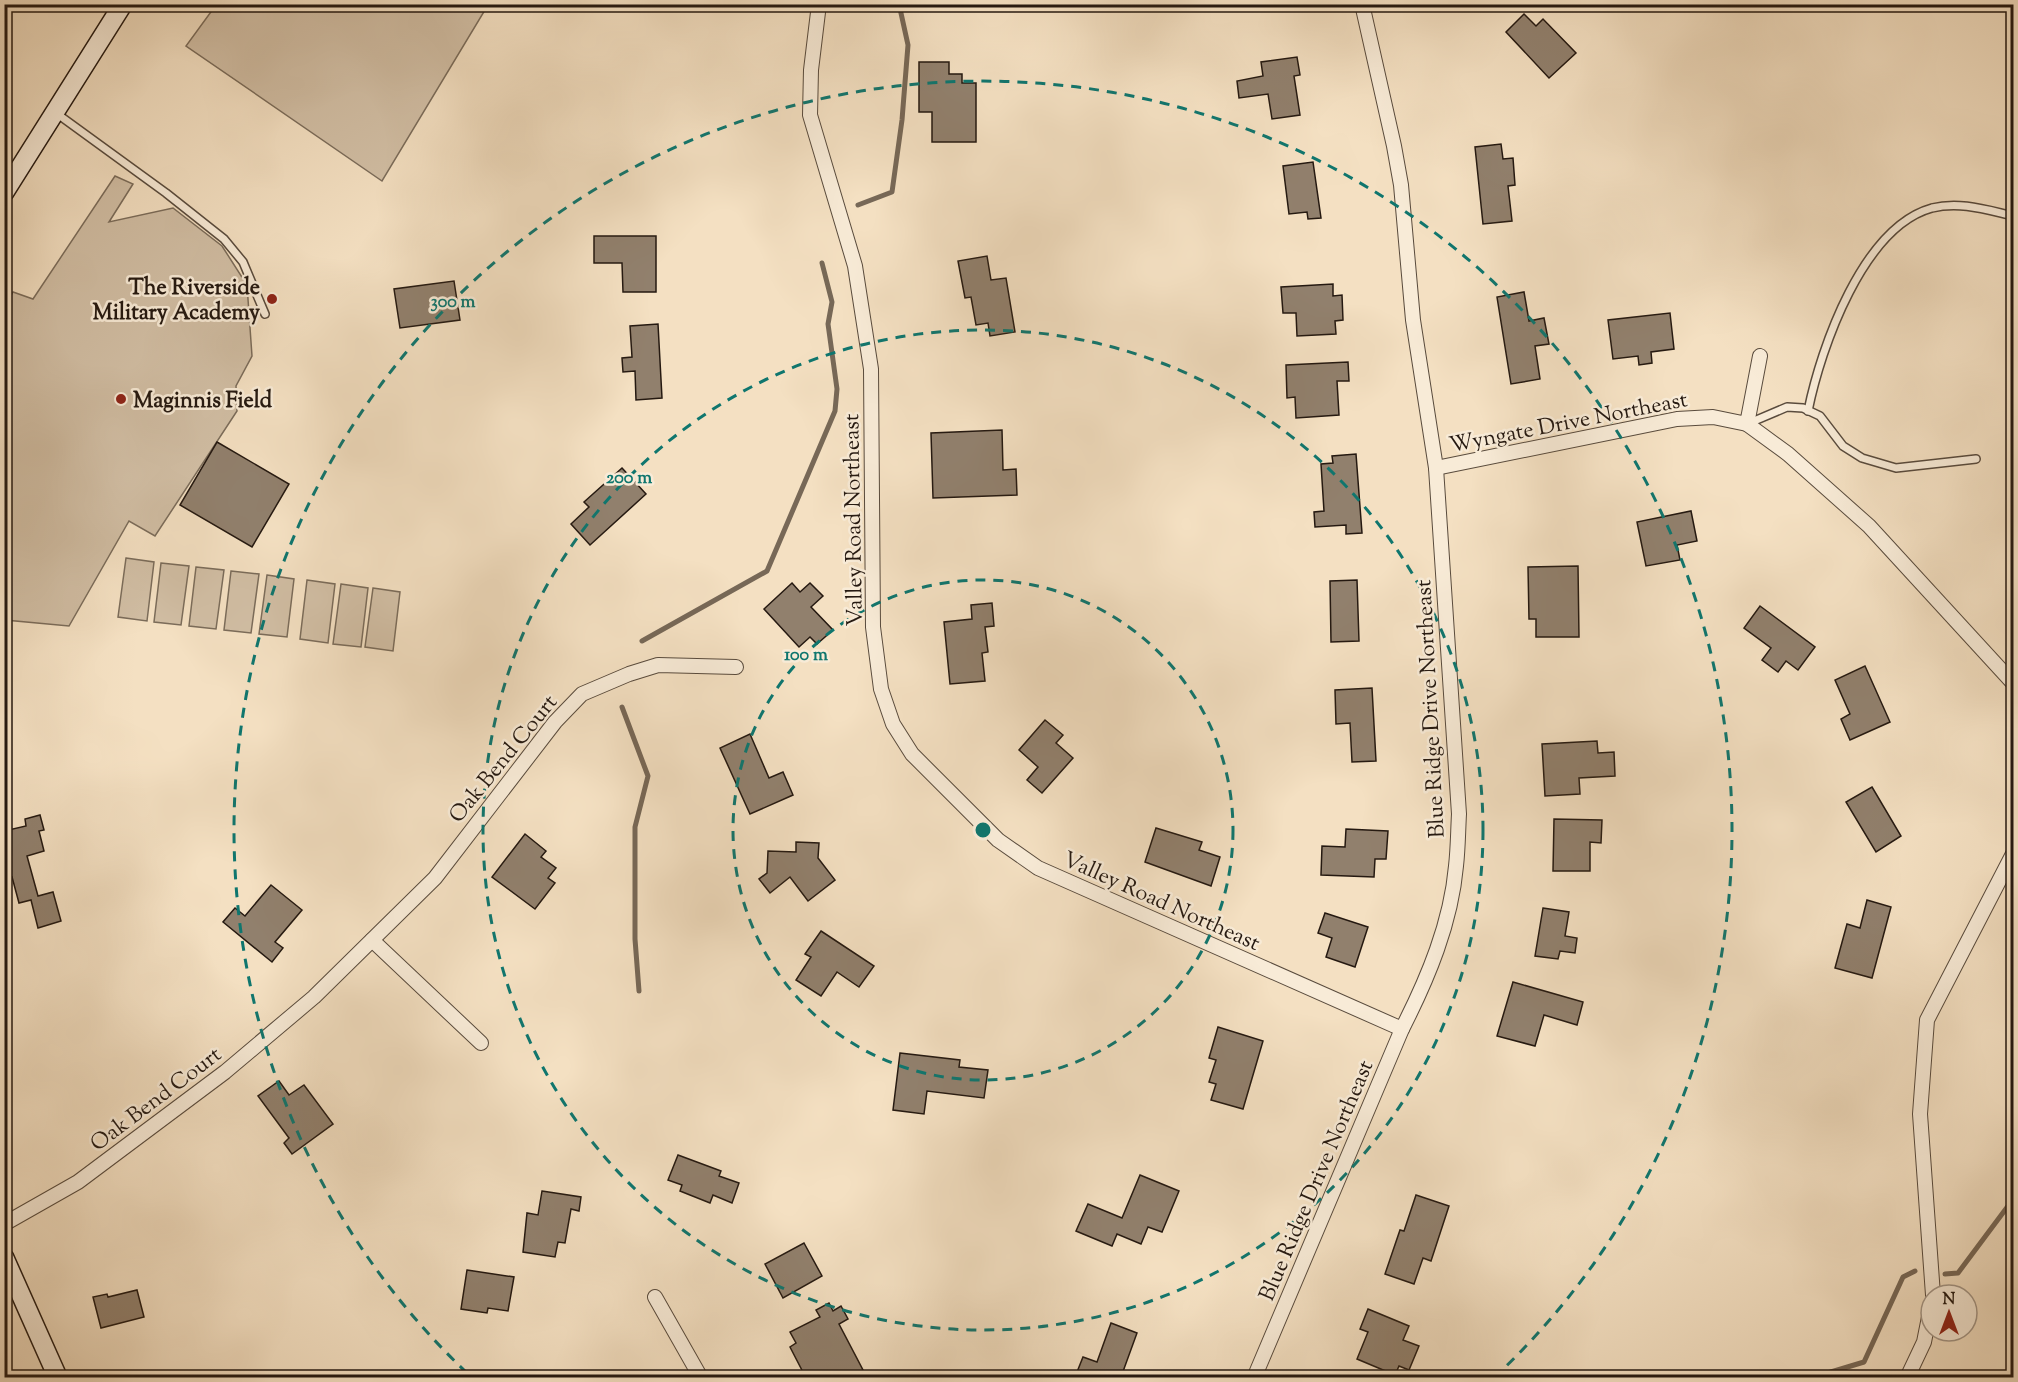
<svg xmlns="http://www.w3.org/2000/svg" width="2018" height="1382" viewBox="0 0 2018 1382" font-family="'Sorts Mill Goudy',serif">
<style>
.green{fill:#d1bea4;stroke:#7b6c5a;stroke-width:1.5}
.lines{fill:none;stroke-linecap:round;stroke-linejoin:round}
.stream{stroke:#776857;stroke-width:5}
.building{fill:#91806d;stroke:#251911;stroke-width:1.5}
.lane-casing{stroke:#594b3d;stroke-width:10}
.street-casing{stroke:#594b3d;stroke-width:16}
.secondary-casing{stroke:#251911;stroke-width:21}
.lane{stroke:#f8ebd7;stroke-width:7}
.street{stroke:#f8ebd7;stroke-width:14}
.secondary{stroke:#f8ebd7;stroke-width:18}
.ring{fill:none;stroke:#0f766e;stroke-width:3;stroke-dasharray:10 8}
.poi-dot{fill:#8f2418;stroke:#f8ebd7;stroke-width:2}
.labels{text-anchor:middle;stroke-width:5;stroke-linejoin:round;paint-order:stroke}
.poi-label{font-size:22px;font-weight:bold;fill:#251911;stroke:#f8ebd7;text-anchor:end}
.street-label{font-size:22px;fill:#251911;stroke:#f8ebd7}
.centre{fill:#0f766e;stroke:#f8ebd7;stroke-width:3}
.ring-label{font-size:18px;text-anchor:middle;font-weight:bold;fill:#0f766e;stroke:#f8ebd7;stroke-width:5;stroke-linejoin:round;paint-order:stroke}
</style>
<rect width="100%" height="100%" fill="#f4e0c2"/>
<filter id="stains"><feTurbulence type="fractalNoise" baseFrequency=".00333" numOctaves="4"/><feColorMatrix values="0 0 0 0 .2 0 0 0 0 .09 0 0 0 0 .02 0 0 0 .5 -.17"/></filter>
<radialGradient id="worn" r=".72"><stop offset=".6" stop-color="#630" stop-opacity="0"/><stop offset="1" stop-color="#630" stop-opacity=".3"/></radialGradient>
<!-- green -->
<g class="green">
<path d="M216,5v-1l272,1 -106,176 -196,-135z"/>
<path d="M115,176l18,8 -24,38 64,-14 49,38 25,39 5,71 -16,30 1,25 -82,125 -26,-15 -60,105 -64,-6v-314l8,-14 20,7z"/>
<path d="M126,558l28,4 -7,59 -29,-4z"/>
<path d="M161,563l28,3 -8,59 -27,-3z"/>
<path d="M196,567l28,3 -8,59 -27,-3z"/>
<path d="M231,571l28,3 -8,59 -27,-3z"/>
<path d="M267,575l27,4 -7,58 -28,-3z"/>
<path d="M307,580l28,4 -7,59 -28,-4z"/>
<path d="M341,584l27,4 -7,59 -28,-3z"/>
<path d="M373,588l27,4 -7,59 -28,-4z"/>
</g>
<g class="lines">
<!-- stream -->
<g class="stream">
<path d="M858,205l34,-13 10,-72 6,-75 -9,-41"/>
<path d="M642,641l125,-70 68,-160 2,-22 -9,-65 4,-22 -10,-39"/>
<path d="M622,707l26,69 -13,51v112l4,52"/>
<path d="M1945,1274l13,-1 56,-75"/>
<path d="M1811,1378l53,-16 39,-85 12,-6"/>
</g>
</g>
<!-- building -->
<g class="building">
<path d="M1524,14l12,12 7,-7 33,34 -27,25 -43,-46z"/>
<path d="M1297,57l3,18 -6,1 6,39 -28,4 -4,-25 -29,4 -2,-17 26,-5 -2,-14z"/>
<path d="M919,62h30v12h13v9h14v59h-44v-30h-13z"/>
<path d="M1501,144l2,15 10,-1 2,27 -7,1 4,35 -29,3 -8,-77z"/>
<path d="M1313,162l8,56 -13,1 -1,-7 -18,2 -6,-48z"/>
<path d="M594,236h62v56h-33l-1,-29h-28z"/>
<path d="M987,256l4,24 15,-2 9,54 -25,4 -2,-13 -12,2 -5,-28 -6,1 -7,-37z"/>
<path d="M454,281l6,39 -60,8 -6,-39z"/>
<path d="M1333,284v12l9,-1 1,25 -8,1 1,13 -39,2 -1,-23h-13l-2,-26z"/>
<path d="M1524,292l5,29 15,-3 5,26 -14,2 5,33 -29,5 -14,-87z"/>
<path d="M1670,313l4,36 -23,3 1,11 -13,2 -1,-9 -25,3 -5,-39z"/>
<path d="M658,324l4,74 -26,2 -1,-29 -12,1 -1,-14 10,-1 -2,-31z"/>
<path d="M1348,362l1,19h-12l2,34 -43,3 -1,-21 -8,1 -1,-33z"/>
<path d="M1002,430l1,40 13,-1 1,26 -84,3 -2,-65z"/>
<path d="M217,442l72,42 -37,63 -72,-42z"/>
<path d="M1356,454l6,79 -16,1v-9l-31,2 -1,-15 10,-1 -3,-47 12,-1 -1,-7z"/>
<path d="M622,468l24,26 -56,51 -19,-21 18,-17 -5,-5z"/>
<path d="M1691,511l6,30 -20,4 3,15 -34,6 -9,-44z"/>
<path d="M1578,566l1,71h-43v-18h-7l-1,-52z"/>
<path d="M1357,580l2,61 -28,1 -1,-61z"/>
<path d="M792,583l8,9 10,-9 13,13 -12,11 22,23 -16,14 -7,-7 -11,10 -35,-38z"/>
<path d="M992,603l2,23 -9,1 3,25 -6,1 3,28 -35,3 -6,-62 28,-3 -1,-14z"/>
<path d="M1760,606l55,41 -17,23 -12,-9 -8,11 -16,-12 9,-12 -27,-20z"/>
<path d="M1865,666l25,56 -40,18 -9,-21 9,-5 -15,-34z"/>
<path d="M1372,688l4,73 -24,1 -2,-39 -14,1 -1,-34z"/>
<path d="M1045,720l18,15 -7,8 17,15 -31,35 -15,-13 11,-13 -19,-17z"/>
<path d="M750,734l19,44 14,-6 10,23 -43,19 -30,-66z"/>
<path d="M1597,741l1,12 16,-1 1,24 -36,2 1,16 -35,2 -3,-52z"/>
<path d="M1872,787l29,49 -25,16 -30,-50z"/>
<path d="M40,815l4,15 -5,1 5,20 -17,5 11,40 15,-4 8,29 -23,7 -7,-28 -12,3 -7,-26 -8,2v-48l22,-5 -1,-7z"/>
<path d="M1554,819l48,1 -1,23 -11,-1v29h-37z"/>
<path d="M1156,828l46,14 -3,8 21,7 -9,29 -66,-24z"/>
<path d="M1346,829l42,2 -2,28h-11l-1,18 -53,-2 1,-29 23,1z"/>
<path d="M525,834l21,17 -5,6 15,11 -8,10 7,5 -20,26 -43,-32z"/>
<path d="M796,842l23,1 -1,15 17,22 -27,21 -18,-24 -20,16 -11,-14 8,-6 1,-22 28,1z"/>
<path d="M271,885l31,25 -27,32 8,6 -11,14 -49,-40 12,-14 10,8z"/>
<path d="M1867,900l24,7 -19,71 -37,-10 12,-44 13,4z"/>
<path d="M1543,908l26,4 -4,24 12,2 -2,15 -15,-2 -2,8 -23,-3z"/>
<path d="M1325,913l43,14 -13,40 -29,-10 6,-19 -14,-5z"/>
<path d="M821,931l53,35 -15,21 -22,-15 -16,24 -25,-16 15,-23 -6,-3z"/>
<path d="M1513,982l70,20 -6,23 -33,-10 -9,31 -38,-10z"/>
<path d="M1218,1027l45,14 -20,68 -32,-9 5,-16 -7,-2 7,-22 -7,-2z"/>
<path d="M900,1053l60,7 -1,7 29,3 -4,28 -57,-7 -3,23 -31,-4z"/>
<path d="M279,1081l10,14 15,-10 29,39 -41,30 -8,-11 5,-5 -31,-42z"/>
<path d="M678,1155l43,16 -2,5 20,7 -7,20 -19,-8 -3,8 -30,-12 2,-6 -14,-5z"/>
<path d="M1140,1175l39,16 -17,41 -14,-5 -7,17 -24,-10 -5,12 -36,-15 12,-27 34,14z"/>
<path d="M542,1191l39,6 -2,14 -8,-2 -6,34 -7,-1 -3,15 -32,-5 4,-39 11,2z"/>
<path d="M1416,1195l33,11 -18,55 -8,-3 -9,26 -29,-10 15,-44 4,1z"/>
<path d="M804,1243l18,33 -39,22 -18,-34z"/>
<path d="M467,1270l47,7 -6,34 -20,-3 -1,5 -26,-4z"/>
<path d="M137,1290l7,27 -43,11 -8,-31 14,-3 1,3z"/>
<path d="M829,1303l4,8 8,-5 7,13 -9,5 24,46 -14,7h-34l-2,-5 -8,4 -15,-29 6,-4 -6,-11 30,-15 -4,-7z"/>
<path d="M1368,1309l41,17 -6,14 16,6 -10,24 -10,-4 -4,9 -38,-16 11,-27 -8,-3z"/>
<path d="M1111,1323l26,10 -16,44h-46l8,-20 14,5z"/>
</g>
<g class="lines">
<defs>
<g id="lane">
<path d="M4,22h3"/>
<path d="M56,113l110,80 58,46 19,23 22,52"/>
<path d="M1808,411c13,-64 55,-184 124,-203 28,-7 55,2 82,8"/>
<path d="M1747,424l40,-17 16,1 17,8 23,30 19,12 34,10 80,-9"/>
</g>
<g id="street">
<path d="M819,4l-8,66 -1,45 45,151 16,103 2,258 8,62 12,35 19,30 86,86 40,28 364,161"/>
<path d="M1747,424l41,30 81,72 145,158"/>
<path d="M1436,468l241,-49 36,-2 34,7 13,-68"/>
<path d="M372,940l109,103"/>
<path d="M4,1224l74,-42 147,-110 89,-75 121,-119 120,-156 27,-28 47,-20 29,-9 78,2"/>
<path d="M1933,1295l-13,-181 7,-94 87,-168"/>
<path d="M655,1297l46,81"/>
<path d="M1254,1378l148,-349c26,-51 49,-106 54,-163 2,-17 2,-35 3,-52l-23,-346 -23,-148 -12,-135 -7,-39 -32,-142"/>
<path d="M1907,1378l17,-36 7,-35"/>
</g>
<g id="secondary">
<path d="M4,193l119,-189"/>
<path d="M4,1257l54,121"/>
</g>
</defs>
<!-- lane casing -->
<use href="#lane" class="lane-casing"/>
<!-- street casing -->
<use href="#street" class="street-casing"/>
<!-- secondary casing -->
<use href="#secondary" class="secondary-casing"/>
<!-- lane -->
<use href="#lane" class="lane"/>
<!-- street -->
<use href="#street" class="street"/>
<!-- secondary -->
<use href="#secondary" class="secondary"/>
</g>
<!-- distance rings -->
<g class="ring">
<circle cx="983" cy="830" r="250"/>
<circle cx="983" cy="830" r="500"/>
<path d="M467 1373A749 749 0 1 1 1499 1373"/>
</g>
<!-- markers -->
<g class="poi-dot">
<circle cx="272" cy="299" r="6"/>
<circle cx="121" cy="399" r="6"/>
</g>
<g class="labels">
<!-- poi labels -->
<g class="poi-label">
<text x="260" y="294">The Riverside<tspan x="260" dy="25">Military Academy</tspan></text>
<text x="133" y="407" text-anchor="start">Maginnis Field</text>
</g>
<!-- street labels -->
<g class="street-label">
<text transform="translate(1568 421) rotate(-11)" y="8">Wyngate Drive Northeast</text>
<text transform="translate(852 520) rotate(-91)" y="8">Valley Road Northeast</text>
<text transform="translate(1429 709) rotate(-93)" y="8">Blue Ridge Drive Northeast</text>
<text transform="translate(502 758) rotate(-51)" y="8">Oak Bend Court</text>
<text transform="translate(1162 900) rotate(24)" y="8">Valley Road Northeast</text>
<text transform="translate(155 1098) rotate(-37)" y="8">Oak Bend Court</text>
<text transform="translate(1315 1180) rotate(-67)" y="8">Blue Ridge Drive Northeast</text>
</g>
</g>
<circle cx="983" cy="830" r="9" class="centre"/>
<g class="ring-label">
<text x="453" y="307">300 m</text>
<text x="629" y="483">200 m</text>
<text x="806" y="660">100 m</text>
</g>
<!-- margin -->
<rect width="2018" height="1382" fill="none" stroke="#f4e0c2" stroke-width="24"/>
<rect x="6" y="6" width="2006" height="1370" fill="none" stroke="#251911" stroke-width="3"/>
<rect x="12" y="12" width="1994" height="1358" fill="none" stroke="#251911" stroke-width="1.5"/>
<!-- north arrow -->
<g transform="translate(1949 1313)"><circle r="28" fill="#f8ebd7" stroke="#a49788" stroke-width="1.5"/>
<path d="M0-4.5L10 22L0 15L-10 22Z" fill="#8f2418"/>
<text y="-9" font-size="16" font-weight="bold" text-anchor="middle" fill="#251911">N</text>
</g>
<rect width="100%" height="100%" filter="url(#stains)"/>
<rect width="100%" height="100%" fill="url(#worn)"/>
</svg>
